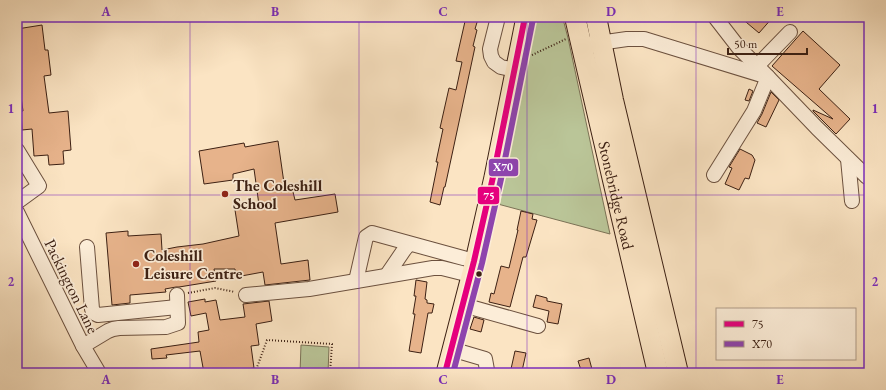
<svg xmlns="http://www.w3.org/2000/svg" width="886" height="390" viewBox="0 0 886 390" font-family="'EB Garamond',serif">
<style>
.green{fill:#bac598;stroke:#7b7256}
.building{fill:#e7b38b;stroke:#3c2013}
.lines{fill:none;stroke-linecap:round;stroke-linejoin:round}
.minor-casing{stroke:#6c513f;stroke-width:16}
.major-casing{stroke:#3c2013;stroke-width:19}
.highway-casing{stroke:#3c2013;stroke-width:22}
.path{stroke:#3c2013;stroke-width:2;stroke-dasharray:1 2;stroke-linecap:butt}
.minor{stroke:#fcedd8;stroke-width:14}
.major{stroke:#fbe4c3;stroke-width:17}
.highway{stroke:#fbe4c3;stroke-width:20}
.bus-1-casing{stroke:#fcedd8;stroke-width:9}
.bus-2-casing{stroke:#fcedd8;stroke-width:9}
.bus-1{stroke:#e5007d;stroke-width:6}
.bus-2{stroke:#8e44ad;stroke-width:6}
.grid{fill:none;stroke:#7b2cbf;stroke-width:1;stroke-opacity:0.55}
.poi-dot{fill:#8f2418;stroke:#fcedd8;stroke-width:1.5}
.bus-dot{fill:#3c2013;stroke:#fcedd8;stroke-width:1.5}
.labels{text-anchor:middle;stroke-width:3.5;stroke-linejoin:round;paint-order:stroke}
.poi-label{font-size:16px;font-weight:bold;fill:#3c2013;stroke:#fcedd8;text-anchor:start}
.street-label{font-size:16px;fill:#3c2013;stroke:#fcedd8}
.line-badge{stroke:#fcedd8;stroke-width:1.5}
.badge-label{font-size:11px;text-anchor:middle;font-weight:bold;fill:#fff}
.neatline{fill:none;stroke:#7b2cbf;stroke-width:1.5}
.grid-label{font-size:13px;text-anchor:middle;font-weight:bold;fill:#7b2cbf}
</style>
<rect width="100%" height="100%" fill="#fbe4c3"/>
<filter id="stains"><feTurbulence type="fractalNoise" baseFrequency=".005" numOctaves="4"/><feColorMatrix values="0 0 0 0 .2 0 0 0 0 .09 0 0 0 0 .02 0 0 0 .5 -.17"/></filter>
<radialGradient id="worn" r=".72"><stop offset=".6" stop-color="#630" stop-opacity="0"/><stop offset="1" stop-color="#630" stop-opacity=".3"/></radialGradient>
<!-- green -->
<g class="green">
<path d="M538,17h23l2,2 5,19 42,196 -116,-31 39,-178z"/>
<path d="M301,345l28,2 -1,26h-28z"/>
</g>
<!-- building -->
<g class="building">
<path d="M466,17l12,2 -3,10 2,1 -4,16 2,1 -22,103 -8,37h-1l-4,18 -10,-3 8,-40h-2l7,-33 -3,-1 9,-40 7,2 6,-28 -6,-1z"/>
<path d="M740,17h33l-14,16z"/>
<path d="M42,25l3,25h3l3,25 -7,1 5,37 19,-2 3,39 -8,1 1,13 -15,1 -1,-10 -14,1 -2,-27 -10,1 -1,-19h2l-6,-44v-38z"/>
<path d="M803,31l37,34 -21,24 31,30 -14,15 -23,-23v-1l20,9 -61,-53z"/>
<path d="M749,89l4,2 -4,10 -4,-1z"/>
<path d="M771,92l8,8 -13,27 -9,-4 5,-9z"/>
<path d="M278,141l7,49 7,-2 3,12 40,-6 3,18 -63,11 6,41 27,-4 2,20 -45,5 -2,-13 -27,5 -1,-8h-21l2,12 -37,6h-3l-11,2 1,3 -36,3v8l-18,2 -6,-72 22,-2v5l33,-2 1,16 15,-3 26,-3 36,-8 -4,-26 24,-5 -5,-36 -21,5v6l-29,4 -5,-33 45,-8 1,4z"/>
<path d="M740,149l12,6 3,5 -6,19 -4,-1 -6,12 -14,-6 7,-16 -3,-1z"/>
<path d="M521,211l12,3 -1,5 5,1 -11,37h-3l-13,50 -21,-5 2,-9 3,1 7,-28 8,2 9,-38h-1z"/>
<path d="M416,280l11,2 -2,17 2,1v3l7,1 -2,9h-4l-7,40 -12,-2 6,-37h-2l3,-18h-2z"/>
<path d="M536,295l11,3v3l15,3 -4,20 -11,-2 2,-11 -16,-4z"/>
<path d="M205,299v3l11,-2 4,20 25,-3 -2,-13 26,-3 3,20 -16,3 3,21 -8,1 3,22 -38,5h-12l-4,-22 -34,4 1,3 -15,1 -1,-10 48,-7 -1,-10 11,-2 -3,-17 -15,3 -3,-14z"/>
<path d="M474,317l10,3 -3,12 -11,-3z"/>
<path d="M515,351l11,2 -4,18 -11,-2z"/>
<path d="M589,358l4,15h-11l-4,-12z"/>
</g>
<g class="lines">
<defs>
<g id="minor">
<path d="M498,17l-8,32 1,7 3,6 7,5 14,3"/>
<path d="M592,44l35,-5h17l124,38 49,51 50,49"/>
<path d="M757,66l33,-34"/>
<path d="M17,150l22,36 -22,16"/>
<path d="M848,159l4,42"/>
<path d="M714,175l40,-64 14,-34 -29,-29 -24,-31"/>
<path d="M17,212l66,134 16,27"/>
<path d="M87,247l5,62 2,4 4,2 79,-8"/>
<path d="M387,275l17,-25 5,-6"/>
<path d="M356,281l10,-44 6,-4 102,28"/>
<path d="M246,295l63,-6 124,-21h9l28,7"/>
<path d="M463,305l75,21"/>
<path d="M83,346l25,-15 5,-2 6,-1 47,-1 12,-4 -1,-28"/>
<path d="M451,349l34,10 2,11v3"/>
</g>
<path id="major" d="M445,373l29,-112 19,-84 32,-160"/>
<g id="highway">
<path id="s1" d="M575,17l83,356"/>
<path d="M596,17l17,83 65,273"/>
</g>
</defs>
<!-- minor casing -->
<use href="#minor" class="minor-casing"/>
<!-- major casing -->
<use href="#major" class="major-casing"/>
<!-- highway casing -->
<use href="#highway" class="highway-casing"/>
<!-- path -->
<g class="path">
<path d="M532,55l34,-16"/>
<path d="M188,293l27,-5 20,4"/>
<path d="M136,373l36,-2 4,2"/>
<path d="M252,373l4,-3 11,-30 65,4 -2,29"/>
</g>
<!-- minor -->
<use href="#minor" class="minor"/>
<!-- major -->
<use href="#major" class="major"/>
<!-- highway -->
<use href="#highway" class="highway"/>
<defs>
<path id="bus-1" d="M445,373l29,-112 19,-84 32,-160"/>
<path id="bus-2" d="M453,373l29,-110 19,-84 32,-160"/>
</defs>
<!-- bus-1 casing -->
<use href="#bus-1" class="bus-1-casing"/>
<!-- bus-2 casing -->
<use href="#bus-2" class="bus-2-casing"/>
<!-- bus-1 -->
<use href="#bus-1" class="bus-1"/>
<!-- bus-2 -->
<use href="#bus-2" class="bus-2"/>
</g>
<!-- grid -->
<path class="grid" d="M190,17v356M359,17v356M527,17v356M696,17v356M17,195h852"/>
<!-- markers -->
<g class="poi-dot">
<circle cx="225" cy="194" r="4"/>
<circle cx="136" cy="264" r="4"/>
</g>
<circle class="bus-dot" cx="479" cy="274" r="3.5"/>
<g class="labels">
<!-- poi labels -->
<g class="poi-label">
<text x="233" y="191">The Coleshill<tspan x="233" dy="18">School</tspan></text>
<text x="144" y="261">Coleshill<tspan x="144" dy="18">Leisure Centre</tspan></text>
</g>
<!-- street labels -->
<g class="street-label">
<text dy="6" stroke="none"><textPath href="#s1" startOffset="183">Stonebridge Road</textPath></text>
<text transform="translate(72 286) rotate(64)" y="6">Packington Lane</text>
</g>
</g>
<g class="line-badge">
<rect x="488" y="158" width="31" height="19" rx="4" fill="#8e44ad"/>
<rect x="477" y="186" width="23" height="19" rx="4" fill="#e5007d"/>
</g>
<g class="badge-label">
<text x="503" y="171">X70</text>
<text x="489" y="200">75</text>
</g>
<!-- margin -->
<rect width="886" height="390" fill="none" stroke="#fbe4c3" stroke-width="44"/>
<!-- legend -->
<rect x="716" y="308" width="140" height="52" fill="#fcedd8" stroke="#af9b89"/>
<rect x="724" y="321" width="20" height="6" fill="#e5007d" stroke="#af9b89"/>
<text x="752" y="328" font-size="12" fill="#3c2013">75</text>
<rect x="724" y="341" width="20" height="6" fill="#8e44ad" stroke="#af9b89"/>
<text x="752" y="348" font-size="12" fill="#3c2013">X70</text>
<!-- scale -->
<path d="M728 48v6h79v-6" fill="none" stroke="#3c2013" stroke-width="2"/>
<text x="734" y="48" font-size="12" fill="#3c2013" stroke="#fcedd8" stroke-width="3" paint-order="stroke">50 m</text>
<rect x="22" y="22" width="842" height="346" class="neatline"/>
<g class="grid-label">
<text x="106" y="16">A</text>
<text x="275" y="16">B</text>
<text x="443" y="16">C</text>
<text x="611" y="16">D</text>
<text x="780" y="16">E</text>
<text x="11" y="113">1</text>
<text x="875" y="113">1</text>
<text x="11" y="286">2</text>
<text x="875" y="286">2</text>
<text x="106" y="384">A</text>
<text x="275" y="384">B</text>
<text x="443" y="384">C</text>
<text x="611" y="384">D</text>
<text x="780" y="384">E</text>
</g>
<rect width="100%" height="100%" filter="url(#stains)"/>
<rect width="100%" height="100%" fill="url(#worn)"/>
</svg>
